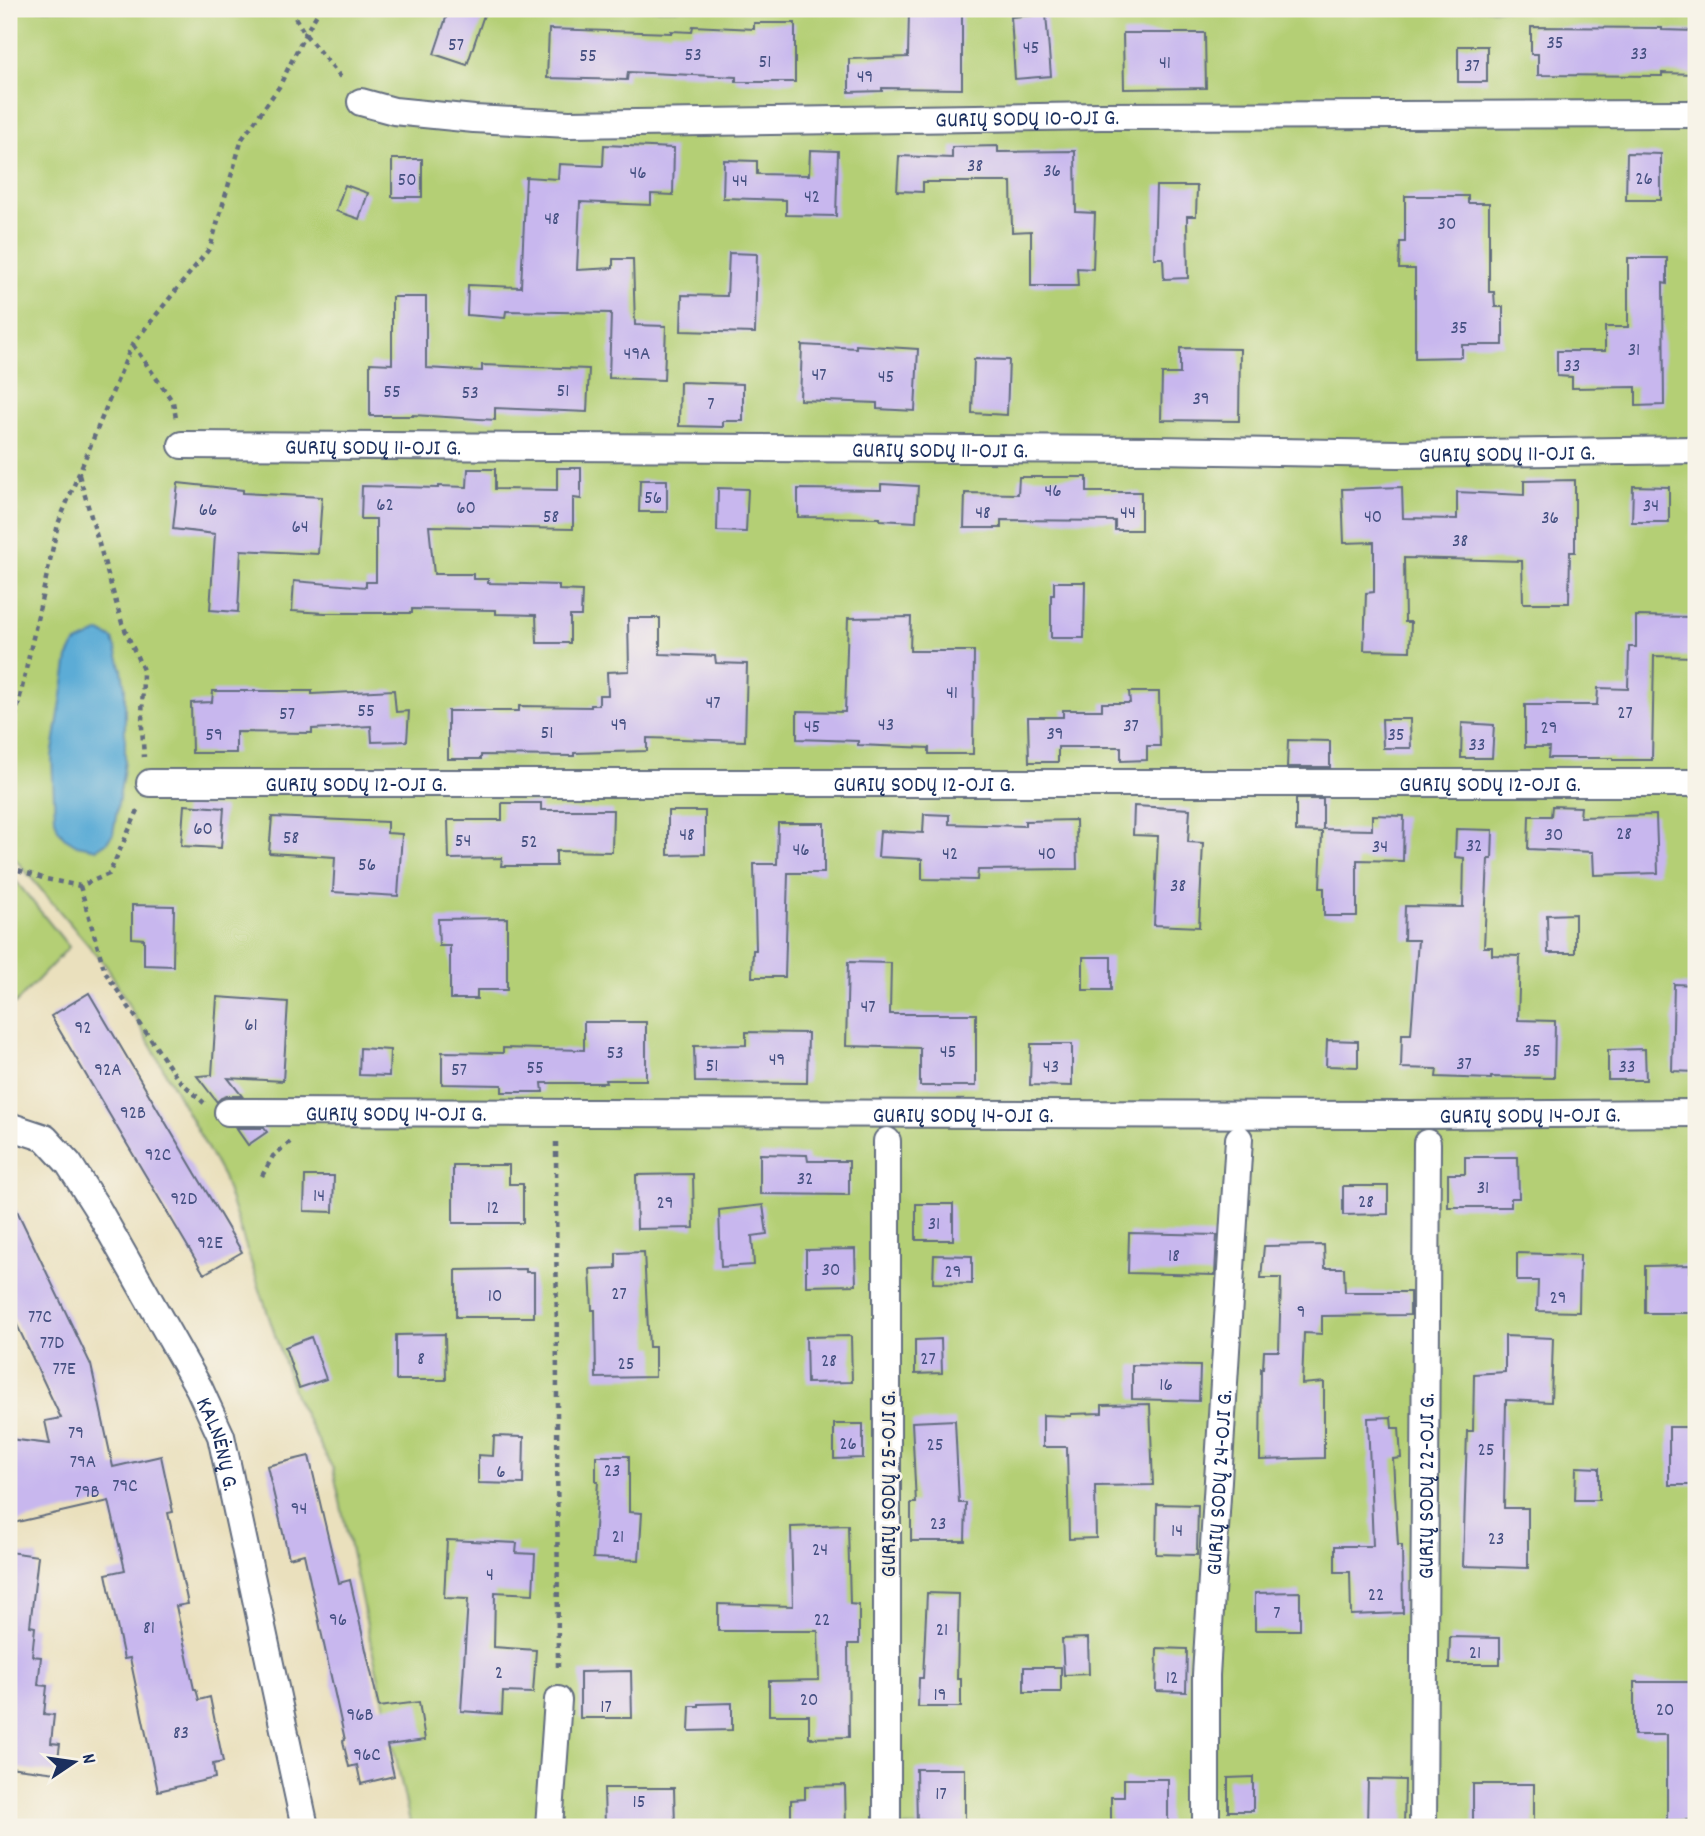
<svg xmlns="http://www.w3.org/2000/svg" width="1705" height="1836" viewBox="0 0 1705 1836" font-family="Dekko,sans-serif">
<style>
.green{fill:#b4cf75;stroke:#687f6a;stroke-width:2}
.water{fill:#5cacd6;stroke:#3c6e9a;stroke-width:2}
.building{fill:#c8b7ee}
.lines{fill:none;stroke-linecap:round;stroke-linejoin:round}
.minor-casing{stroke:#636d7f;stroke-width:30}
.path{stroke:#636d7f;stroke-width:4.5;stroke-dasharray:5 5;stroke-linecap:butt}
.minor{stroke:#fff;stroke-width:26}
.labels{text-anchor:middle;stroke-width:5;stroke-linejoin:round;paint-order:stroke}
.number-label{font-size:19px;fill:#465182}
.street-label{font-size:23px;fill:#1b2f5e;stroke:#f7f3e8}
</style>
<rect width="100%" height="100%" fill="#f7f3e8"/>
<filter id="ink" filterUnits="userSpaceOnUse"><feTurbulence type="fractalNoise" baseFrequency=".0143" numOctaves="2"/><feDisplacementMap in="SourceGraphic" scale="14" xChannelSelector="R" yChannelSelector="G"/><feConvolveMatrix kernelMatrix="1 2 1 2 8 2 1 2 1" color-interpolation-filters="sRGB"/></filter>
<filter id="wash" filterUnits="userSpaceOnUse"><feTurbulence type="fractalNoise" baseFrequency=".00686" numOctaves="4" result="noise"/><feDisplacementMap in="SourceGraphic" scale="28" xChannelSelector="R" yChannelSelector="G"/><feGaussianBlur stdDeviation="1.57" result="paint"/><feColorMatrix in="noise" values="0 0 0 0 0 0 0 0 0 0 0 0 0 0 0 0 0 1.4 0 .05"/><feComposite in="paint" operator="in"/></filter>
<g filter="url(#wash)">
<rect width="100%" height="100%" fill="#eae0bd"/>
<!-- green -->
<g class="green">
<path d="M9,9h1687v1818h-1285l-78,-358 -37,-70 -73,-222 -115,-209 -99,-116z"/>
<path d="M9,878l7,3 53,66 -54,57 -6,-6z"/>
</g>
<!-- water -->
<path class="water" d="M100,632l13,7 9,31 3,19v73l-12,72 -7,9 -9,6 -20,-4 -13,-8 -6,-8 -3,-10 -3,-62 16,-99 7,-14z"/>
<g id="blocks">
<!-- building -->
<g class="building">
<path d="M449,9h37l-19,56 -33,-11z"/>
<path d="M909,11l53,1v77l-80,-1v3l-33,1v-33l59,-2z"/>
<path d="M1046,14l5,62 -36,3 -4,-62z"/>
<path d="M754,23h41v59h-59v-5l-108,-5 -1,8 -80,-2 2,-49 122,4v-2l21,1 1,-6 61,3z"/>
<path d="M1531,27l131,1v2l34,1v43l-34,-1v3l-124,-1v-21h-7z"/>
<path d="M1123,33h82l1,55 -82,1z"/>
<rect x="1458" y="46" width="29" height="36"/>
<path d="M604,145l70,3 -1,47 -22,-1v11l-71,-3 -3,68 36,-2v-9h20l2,66 31,1 -2,54 -55,-2 2,-65 -105,-2 -1,7 -38,-3 1,-30 53,2 5,-110 32,2 1,-15 44,2z"/>
<path d="M998,146v6l77,-1 1,61 19,1 -2,56 -16,-1 1,18h-47v-55l-19,1 -1,-50h-88v10l-26,-1 2,-35 53,2v-11z"/>
<path d="M810,150l28,1 -2,65 -50,-1v-15l-63,-2 1,-38 33,1v13l52,1z"/>
<path d="M1627,153l34,1v46h-35z"/>
<rect x="392" y="159" width="30" height="38"/>
<path d="M345,185l23,8 -9,26 -23,-8z"/>
<path d="M1156,186h41l-1,30h-9l1,62 -24,1 -1,-21h-9z"/>
<path d="M1405,196h63v7h21v89h5l1,15h8v38h-41v12l-47,1v-89h-16l1,-27h5z"/>
<path d="M729,253l28,1 -2,79 -74,-2 1,-36 45,1z"/>
<path d="M1628,258h39v26l-4,-1 1,122 -28,1v-19l-64,1v-11l-15,-1v-25h48v-24h23z"/>
<path d="M392,297h34v71l56,3v-6l107,4 -2,43 -92,-4v12l-82,-5v1h-43v-53l22,1z"/>
<path d="M802,345l54,3v-3l62,4 -3,62 -38,-2v-6l-77,-3z"/>
<path d="M1180,348l60,1 -1,72 -78,-1 1,-46h18z"/>
<path d="M974,359l35,1 -2,55 -35,-2z"/>
<path d="M680,382l63,2v37h-20v6l-44,-1z"/>
<path d="M557,468h24v31l-8,-1v31l-144,-3 5,48h39v5h15v4l71,2v5l23,1 -1,25h-11v27h-33l-1,-28 -40,-1v-4l-84,-1v4h-87l-33,-2 2,-30 72,6v-5h10v-63h-15l1,-33 76,2v-2l29,1 1,-18h27v20l62,1z"/>
<path d="M1019,477h68v15h54v38h-26v-9l-114,-1v8h-37l1,-35 53,1z"/>
<path d="M640,480h27v32h-28z"/>
<path d="M1575,480v72h-5l-1,51h-46l-1,-42 -118,-3 1,64h6l-1,29 -46,-1 2,-57 8,-1v-50l-30,1 -2,-54 60,-2 1,31 54,1v-27l67,3v-14z"/>
<path d="M178,483l65,7v3l79,4 -4,57 -77,-4 -3,62 -28,-2 5,-76 -42,-5z"/>
<path d="M881,484l37,2 -2,36 -36,-2v-2l-82,-1v-28l83,1z"/>
<path d="M1633,486l36,1v35h-37z"/>
<path d="M718,488l30,1 -2,43 -29,-1z"/>
<path d="M1054,582h31l-1,56h-33v-43h3z"/>
<path d="M1636,616l60,1v40l-42,-1 -2,104h-39v-2h-65l1,-11h-24v-42h72l1,-17 30,1 1,-42h7z"/>
<path d="M911,617l-1,34h64l-1,103h-44v-6l-71,-3v-4l-61,-2v-28l48,1 3,-94z"/>
<path d="M628,618h32v36l55,2 1,7 31,1 -2,77 -98,-3v13l-73,2v3l-93,-1v4h-33v-48h71v-5l72,1v-2h8v-10h9l-1,-23 22,-1z"/>
<path d="M394,690l2,22 13,-1 -2,30 -35,1 -1,-16 -59,3v4l-76,-1v21h-44l-1,-50 21,-1 1,-11h99v3z"/>
<path d="M1129,692h30l1,54h-13v14l-26,1v-14h-63v15h-29l-1,-45h35v-7h39v-7h28z"/>
<path d="M1382,719h28l1,29h-28z"/>
<path d="M1462,723l32,2 -2,33h-31z"/>
<path d="M1288,740l42,1v26h-43z"/>
<path d="M1296,799h27v30l49,1v-15l32,1 -1,45 -46,-1v56h-33v-28h-4l2,-56 -26,-1z"/>
<path d="M502,803h39v7h72l-1,42 -56,-1v15h-55l1,-8 -53,1 -1,-39h54z"/>
<path d="M184,805l40,3 -3,40 -40,-2z"/>
<path d="M1134,806l56,3 -2,33 15,1 -4,84 -45,-2 4,-89 -25,-1z"/>
<path d="M1552,806l29,1 -1,10 76,-2 2,58 -64,2 -1,-23 -65,-3 1,-33h22z"/>
<path d="M668,811h37v43l-37,1z"/>
<path d="M924,814l25,1v9l76,2v-5l51,-1 1,49 -99,1 -1,10 -55,-1v-20l-44,-2 2,-26 43,2z"/>
<path d="M272,817l115,5v11l15,1 -4,62 -65,-4 2,-35 -66,-4z"/>
<path d="M778,823h46v50h-36l-3,104h-33l1,-27h3l-2,-86h23z"/>
<path d="M1456,829l37,1 -1,29h-4l-4,88h8v8l28,1 -2,64 37,1 -1,57 -63,-1v2l-55,-2 1,-8 -36,-1 1,-34h9l7,-94h-14l1,-34 58,1 1,-49 -9,-1z"/>
<path d="M132,905l42,1 -1,60 -29,-1v-26l-12,-1z"/>
<path d="M1575,914v39h-27l-1,-38z"/>
<path d="M507,918v72h-30v9h-27v-53h-11l-1,-27z"/>
<rect x="1083" y="957" width="28" height="33"/>
<path d="M848,962l43,1 -1,51h86v72h-56v-38l-74,-2z"/>
<path d="M1674,984l22,1v87l-24,-1z"/>
<path d="M89,993l153,259 -38,22 -153,-258z"/>
<path d="M217,997l71,5 -5,79 -55,-3 14,18h-15l-6,2 -4,4 -20,-26 15,-1z"/>
<path d="M584,1022h62v58h-41l1,3h-64l1,9h-41v-7l-60,-1v-32l61,1v-5l81,2z"/>
<path d="M746,1032l62,1 -1,50 -112,-1 -1,-36 52,-1z"/>
<path d="M1327,1040l31,1v26l-32,-1z"/>
<path d="M1031,1044h41v42l-42,-1z"/>
<path d="M360,1048l30,2 -1,26 -30,-1z"/>
<path d="M1645,1049l1,31h-38v-30z"/>
<path d="M236,1128h28l3,4 -19,13z"/>
<path d="M760,1154l47,1 1,6h41v34l-89,-1z"/>
<path d="M1465,1157h53l1,41h-8v9h-63v-33h17z"/>
<path d="M453,1165h56v19h14v39h-70z"/>
<path d="M693,1174l1,54 -57,1 -1,-54z"/>
<path d="M305,1176h29l-1,36 -29,-1z"/>
<path d="M1343,1186h45v28l-45,1z"/>
<path d="M9,1194l82,171 22,102 48,-11 12,56 -5,1 20,91 -12,2 18,83h2l3,11 11,-3 13,65 -10,2 2,14 -57,13 -28,-133 -6,1 -18,-85 19,-4 -16,-69 -100,23v-85l41,5 -5,-23 16,-3 -52,-110z"/>
<rect x="916" y="1204" width="37" height="36"/>
<path d="M763,1205l4,29 -15,2 2,29 -33,2 -2,-57z"/>
<path d="M1129,1233l88,2 -2,40 -87,-2z"/>
<path d="M1324,1245l1,23h19l1,24h65v23l-88,1v18l-18,-1 -2,51 22,-2v76l-64,2 1,-92h2l1,-17h15l2,-73h-20l3,-32z"/>
<path d="M855,1249l1,36 -50,1v-36z"/>
<path d="M644,1252l5,95h6v30l-59,1 -1,-68h-3l-2,-41 26,-1v-15z"/>
<path d="M1517,1253l63,2 -1,57 -42,-1 1,-30h-21z"/>
<path d="M934,1255l38,1v28l-39,-1z"/>
<path d="M1690,1265v7h6v41h-51v-47z"/>
<path d="M526,1269v3h8v45h-78v-47z"/>
<path d="M445,1334l1,46h-50v-45z"/>
<path d="M851,1336l1,46 -45,1 -1,-46z"/>
<path d="M1505,1336l48,2 -2,64 -45,-2 -2,108h24v60l-65,-2 4,-135h6l1,-57 31,-2z"/>
<path d="M311,1337l15,42 -27,9 -14,-41z"/>
<path d="M941,1339l1,34 -27,1v-34z"/>
<path d="M1132,1365l68,1 -1,35 -67,-2z"/>
<path d="M1150,1404l3,81 -58,1 1,52 -27,1 -2,-92h-24v-32l28,1v-2l31,-1v-8z"/>
<path d="M1391,1417l1,11h7l2,30 -8,1 5,86h4l1,68 -52,2 -1,-43h-15v-26h38l-5,-128z"/>
<path d="M955,1420l4,83h7l-1,38h-54v-38h5l-4,-81z"/>
<path d="M834,1424h29v34l-29,1z"/>
<rect x="1669" y="1427" width="27" height="58"/>
<path d="M494,1436l30,1 -1,47 -45,-1v-28l15,1z"/>
<path d="M309,1456l30,127 11,-3 29,127 40,-5 6,38 -38,5 7,31 -33,8 -4,-19 -8,2 -6,-26 2,-1 -41,-186 -15,4 -22,-92z"/>
<path d="M596,1456h33v56l13,1 -3,47 -46,-2 5,-77h-2z"/>
<path d="M1576,1467l23,1v32h-24z"/>
<path d="M1157,1504l41,1 -1,50 -41,-1z"/>
<path d="M848,1525l2,79 9,1v39h-11l1,93 -40,1v-23h-40v-34l50,-1 -1,-49h-100v-27l75,2 -2,-79z"/>
<path d="M447,1540l70,3 -1,10 19,1 -2,40 -38,-2 -1,55 42,3 -3,43 -30,-1 -1,22 -41,-3 7,-112 -24,-1z"/>
<path d="M9,1552l29,4 -8,70 5,1 -3,29 9,1 -3,28 9,1 -3,28 10,1 -3,28 9,1 -4,29 -47,-6z"/>
<path d="M1300,1592v38h-45v-37z"/>
<path d="M927,1593l32,1 -2,85h4v28h-43l1,-29h4z"/>
<path d="M1450,1637l50,1v26h-51z"/>
<path d="M1088,1638l1,36 -25,1 -2,-36z"/>
<path d="M1157,1648l30,1 -1,43 -30,-1z"/>
<rect x="1024" y="1667" width="37" height="25"/>
<path d="M631,1671l1,47h-52v-46z"/>
<path d="M1634,1682h62v138h-29v-85h-33z"/>
<path d="M732,1703v27l-43,1 1,-25h9v-2z"/>
<path d="M916,1769h49v58h-48z"/>
<path d="M1253,1777v34h-25v-33z"/>
<path d="M1124,1779h44v48h-57v-30h13z"/>
<path d="M1368,1779l37,1 -1,47h-37z"/>
<rect x="1473" y="1784" width="61" height="43"/>
<path d="M845,1785l1,42h-55v-27l14,-1v-13z"/>
<path d="M604,1788h70l1,39h-70z"/>
</g>
</g>
</g>
<g filter="url(#ink)">
<use href="#blocks" fill-opacity="0" stroke="#636d7f" stroke-width="2"/>
<g class="lines">
<defs>
<g id="minor">
<path id="s1" d="M361,102l33,9 80,8 95,5 532,-8 595,-2"/>
<path id="s2" d="M182,445l972,5 244,4 298,-4"/>
<path id="s3" d="M150,783h1546"/>
<path id="s4" d="M228,1112l1181,3 287,-2"/>
<path id="s5" d="M9,1126l36,12 24,26 28,44 102,180 22,48 84,391"/>
<path d="M887,1141v686"/>
<path d="M549,1827l9,-127"/>
<path id="s6" d="M1206,1827v-152l33,-536"/>
<path id="s7" d="M1423,1827l4,-684"/>
</g>
</defs>
<!-- minor casing -->
<use href="#minor" class="minor-casing"/>
<!-- path -->
<g class="path">
<path d="M290,9l15,25 38,46"/>
<path d="M133,345l40,57 3,16"/>
<path d="M79,475l43,148 21,47 -1,57 2,30"/>
<path d="M9,747l49,-223 74,-179 78,-97 32,-109 37,-52 26,-53 15,-25"/>
<path d="M9,867l37,12 34,7 29,-12 30,-66"/>
<path d="M80,886l25,86 72,106 27,25"/>
<path d="M556,1142l2,530"/>
<path d="M262,1176l11,-20 17,-14"/>
</g>
<!-- minor -->
<use href="#minor" class="minor"/>
</g>
</g>
<g class="labels">
<!-- number labels -->
<g class="number-label">
<text x="1555" y="48">35</text>
<text x="456" y="50">57</text>
<text x="1031" y="53">45</text>
<text x="1639" y="59">33</text>
<text x="693" y="60">53</text>
<text x="588" y="61">55</text>
<text x="765" y="67">51</text>
<text x="1165" y="68">41</text>
<text x="1472" y="71">37</text>
<text x="865" y="82">49</text>
<text x="975" y="171">38</text>
<text x="1052" y="176">36</text>
<text x="638" y="178">46</text>
<text x="1644" y="184">26</text>
<text x="407" y="185">50</text>
<text x="740" y="186">44</text>
<text x="812" y="202">42</text>
<text x="552" y="224">48</text>
<text x="1447" y="229">30</text>
<text x="1459" y="333">35</text>
<text x="1634" y="355">31</text>
<text x="637" y="359">49A</text>
<text x="1572" y="371">33</text>
<text x="819" y="380">47</text>
<text x="886" y="382">45</text>
<text x="563" y="396">51</text>
<text x="392" y="397">55</text>
<text x="470" y="398">53</text>
<text x="1201" y="404">39</text>
<text x="711" y="409">7</text>
<text x="1053" y="496">46</text>
<text x="653" y="503">56</text>
<text x="385" y="510">62</text>
<text x="1651" y="511">34</text>
<text x="466" y="513">60</text>
<text x="208" y="515">66</text>
<text x="983" y="518">48</text>
<text x="1128" y="518">44</text>
<text x="551" y="522">58</text>
<text x="1373" y="522">40</text>
<text x="1550" y="523">36</text>
<text x="300" y="532">64</text>
<text x="1460" y="546">38</text>
<text x="952" y="698">41</text>
<text x="713" y="708">47</text>
<text x="366" y="716">55</text>
<text x="1625" y="718">27</text>
<text x="287" y="719">57</text>
<text x="619" y="730">49</text>
<text x="886" y="730">43</text>
<text x="1131" y="731">37</text>
<text x="812" y="732">45</text>
<text x="1549" y="733">29</text>
<text x="547" y="738">51</text>
<text x="1055" y="739">39</text>
<text x="214" y="740">59</text>
<text x="1396" y="740">35</text>
<text x="1477" y="750">33</text>
<text x="203" y="834">60</text>
<text x="1624" y="839">28</text>
<text x="687" y="840">48</text>
<text x="1554" y="840">30</text>
<text x="291" y="843">58</text>
<text x="463" y="846">54</text>
<text x="529" y="847">52</text>
<text x="1474" y="851">32</text>
<text x="1380" y="852">34</text>
<text x="801" y="855">46</text>
<text x="950" y="859">42</text>
<text x="1047" y="859">40</text>
<text x="367" y="870">56</text>
<text x="1178" y="891">38</text>
<text x="868" y="1012">47</text>
<text x="251" y="1030">61</text>
<text x="83" y="1033">92</text>
<text x="1532" y="1056">35</text>
<text x="948" y="1057">45</text>
<text x="615" y="1058">53</text>
<text x="777" y="1065">49</text>
<text x="1464" y="1069">37</text>
<text x="712" y="1071">51</text>
<text x="1051" y="1072">43</text>
<text x="1627" y="1072">33</text>
<text x="535" y="1073">55</text>
<text x="108" y="1075">92A</text>
<text x="459" y="1075">57</text>
<text x="133" y="1118">92B</text>
<text x="158" y="1160">92C</text>
<text x="805" y="1184">32</text>
<text x="1483" y="1193">31</text>
<text x="319" y="1201">14</text>
<text x="184" y="1204">92D</text>
<text x="1366" y="1207">28</text>
<text x="665" y="1208">29</text>
<text x="493" y="1213">12</text>
<text x="934" y="1229">31</text>
<text x="210" y="1248">92E</text>
<text x="1174" y="1261">18</text>
<text x="831" y="1275">30</text>
<text x="953" y="1277">29</text>
<text x="619" y="1299">27</text>
<text x="495" y="1301">10</text>
<text x="1558" y="1303">29</text>
<text x="1301" y="1317">9</text>
<text x="40" y="1322">77C</text>
<text x="52" y="1348">77D</text>
<text x="421" y="1364">8</text>
<text x="928" y="1364">27</text>
<text x="829" y="1366">28</text>
<text x="626" y="1369">25</text>
<text x="64" y="1374">77E</text>
<text x="1166" y="1390">16</text>
<text x="76" y="1438">79</text>
<text x="848" y="1449">26</text>
<text x="935" y="1450">25</text>
<text x="1486" y="1455">25</text>
<text x="83" y="1467">79A</text>
<text x="612" y="1476">23</text>
<text x="501" y="1477">6</text>
<text x="125" y="1491">79C</text>
<text x="87" y="1497">79B</text>
<text x="299" y="1514">94</text>
<text x="938" y="1529">23</text>
<text x="1177" y="1536">14</text>
<text x="618" y="1542">21</text>
<text x="1496" y="1544">23</text>
<text x="820" y="1555">24</text>
<text x="490" y="1580">4</text>
<text x="1376" y="1600">22</text>
<text x="1277" y="1618">7</text>
<text x="338" y="1625">96</text>
<text x="822" y="1625">22</text>
<text x="149" y="1633">81</text>
<text x="942" y="1635">21</text>
<text x="1475" y="1658">21</text>
<text x="499" y="1678">2</text>
<text x="1172" y="1683">12</text>
<text x="940" y="1700">19</text>
<text x="809" y="1705">20</text>
<text x="606" y="1712">17</text>
<text x="1665" y="1715">20</text>
<text x="360" y="1720">96B</text>
<text x="181" y="1738">83</text>
<text x="367" y="1760">96C</text>
<text x="941" y="1799">17</text>
<text x="639" y="1807">15</text>
</g>
<!-- street labels -->
<g class="street-label">
<text dy="8" stroke="none"><textPath href="#s1" startOffset="668">GURIŲ SODŲ 10-OJI G.</textPath></text>
<text dy="8" stroke="none"><textPath href="#s2" startOffset="191">GURIŲ SODŲ 11-OJI G.</textPath></text>
<text dy="8" stroke="none"><textPath href="#s2" startOffset="758">GURIŲ SODŲ 11-OJI G.</textPath></text>
<text dy="8" stroke="none"><textPath href="#s2" startOffset="1325">GURIŲ SODŲ 11-OJI G.</textPath></text>
<text dy="8" stroke="none"><textPath href="#s3" startOffset="206">GURIŲ SODŲ 12-OJI G.</textPath></text>
<text dy="8" stroke="none"><textPath href="#s3" startOffset="774">GURIŲ SODŲ 12-OJI G.</textPath></text>
<text dy="8" stroke="none"><textPath href="#s3" startOffset="1340">GURIŲ SODŲ 12-OJI G.</textPath></text>
<text dy="8" stroke="none"><textPath href="#s4" startOffset="168">GURIŲ SODŲ 14-OJI G.</textPath></text>
<text dy="8" stroke="none"><textPath href="#s4" startOffset="735">GURIŲ SODŲ 14-OJI G.</textPath></text>
<text dy="8" stroke="none"><textPath href="#s4" startOffset="1302">GURIŲ SODŲ 14-OJI G.</textPath></text>
<text dy="8" stroke="none"><textPath href="#s5" startOffset="392">KALNĖNŲ G.</textPath></text>
<text dy="8" stroke="none"><textPath href="#s6" startOffset="345">GURIŲ SODŲ 24-OJI G.</textPath></text>
<text transform="translate(887 1484) rotate(-90)" y="8">GURIŲ SODŲ 25-OJI G.</text>
<text dy="8" stroke="none"><textPath href="#s7" startOffset="341">GURIŲ SODŲ 22-OJI G.</textPath></text>
</g>
</g>
<!-- margin -->
<rect width="1705" height="1836" fill="none" stroke="#f7f3e8" stroke-width="35"/>
<!-- north arrow -->
<g transform="translate(74 1762) rotate(77)" stroke="#f7f3e8" stroke-width="5" paint-order="stroke">
<path d="M0-5L12 26L0 18L-12 26Z" fill="#1b2f5e"/>
<text y="-10" font-size="19" font-weight="bold" text-anchor="middle" fill="#1b2f5e">N</text>
</g>
</svg>
